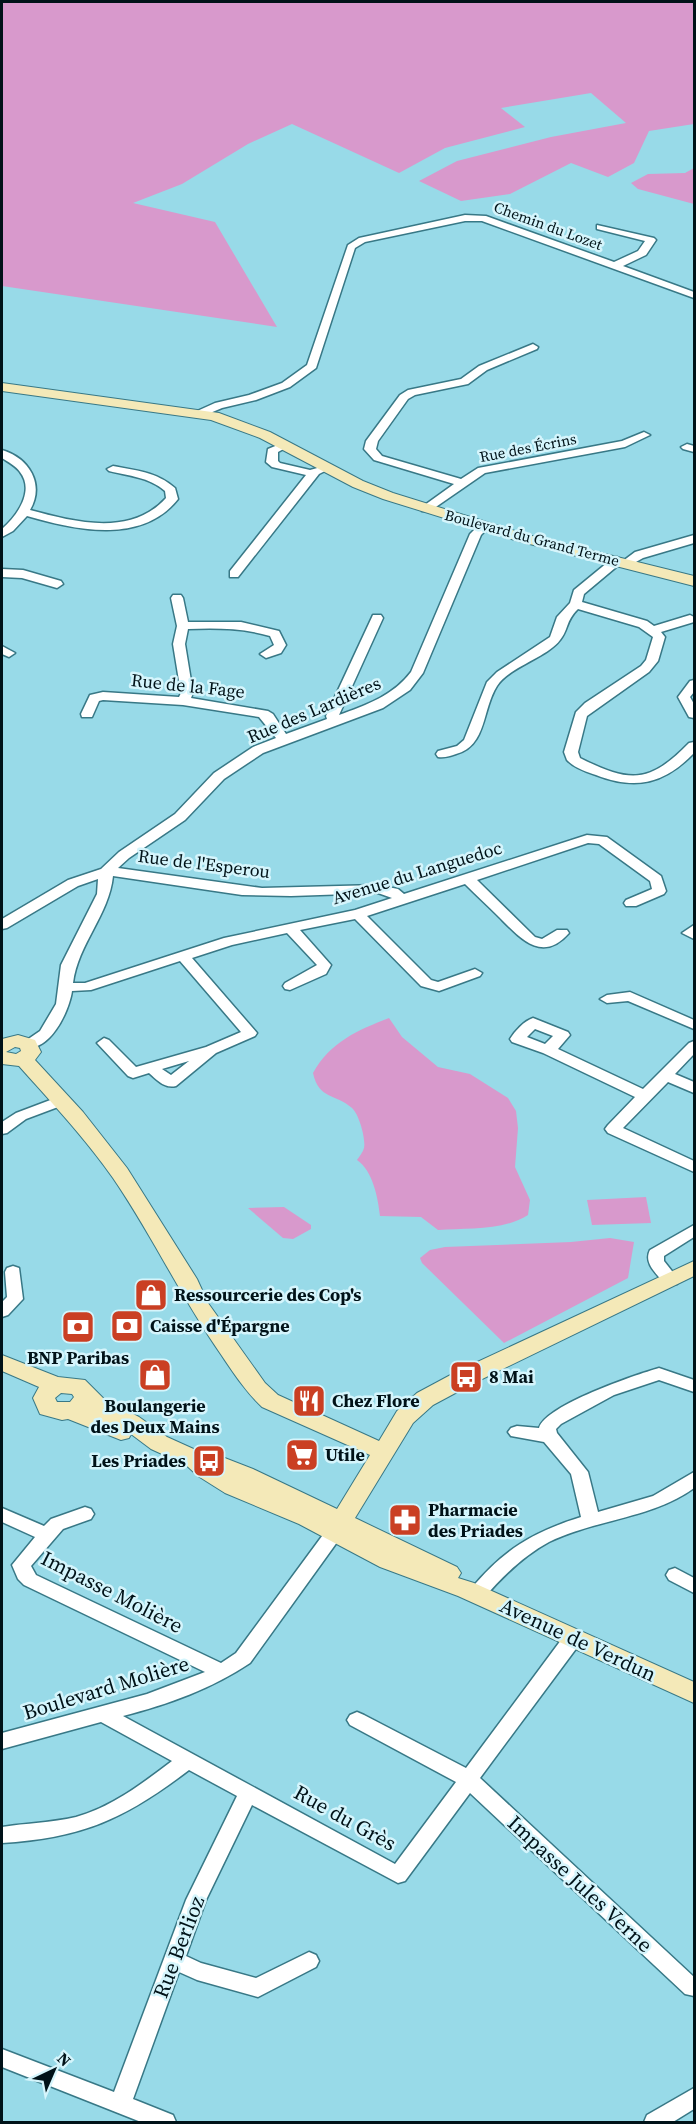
<svg xmlns="http://www.w3.org/2000/svg" width="696" height="2124" viewBox="0 0 696 2124" font-family="'Source Serif 4',serif">
<style>
.green{fill:#d899cc}
.lines{fill:none;stroke-linecap:round;stroke-linejoin:round}
.street-casing{stroke:#387886;stroke-width:3}
.secondary-casing{stroke:#387886;stroke-width:2}
.street{fill:#fff;fill-rule:evenodd}
.secondary{fill:#f4e9b8;fill-rule:evenodd}
.labels{text-anchor:middle;stroke-width:5;stroke-linejoin:round;paint-order:stroke}
.far-street-label{font-size:15px;fill:#001218;stroke:#d5f5fc}
.street-label{font-size:18px;fill:#001218;stroke:#d5f5fc}
.poi-label{font-size:18px;font-weight:bold;fill:#001218;stroke:#d5f5fc;text-anchor:start}
.near-street-label{font-size:21px;fill:#001218;stroke:#d5f5fc}
</style>
<rect width="100%" height="100%" fill="#98dae8"/>
<!-- green -->
<g class="green">
<path d="M2,2h692v122l-45,7 -15,32 -26,14 -37,-14 -61,31 -49,7 -42,-20 38,-20 94,-24 75,-14 -35,-30 -90,15 24,19 -80,21 -46,25 -107,-49 -44,20 -66,40 -49,19 82,19 62,105 -275,-41z"/>
<path d="M694,168v36l-56,-15 -7,-6 17,-9 37,-1z"/>
<path d="M389,1018l13,19 36,30 32,7 38,24 8,13 2,17 -3,39 15,33 -2,15c-25,16 -61,13 -90,15l-17,-13 -41,-1c-2,-18 -7,-45 -23,-56 2,-3 6,-8 7,-12 2,-9 -5,-34 -12,-40 -17,-15 -33,-8 -39,-35 17,-31 45,-43 76,-55z"/>
<path d="M646,1197l5,26 -59,2 -5,-25z"/>
<path d="M284,1207l27,18v4l-18,10 -10,-1 -35,-30z"/>
<path d="M610,1238l24,4 -6,36 -124,65 -82,-80 -2,-5 10,-8 15,-3 126,-5z"/>
</g>
<g class="lines">
<defs>
<g id="street">
<path d="M465,215l21,1 128,46 24,-11 7,-10 -48,-12v-4l57,13 2,2 -10,15 -23,11 71,26v6l-212,-77h-17l-100,21 -10,6 -39,120 -26,19 -34,13 -34,8 -19,8h-8v-4l20,-9 34,-8 33,-12 25,-18 41,-120 11,-7z"/>
<path d="M533,344l5,3 -1,2 -50,21 -19,14 -53,11 -7,4 -30,42 -2,8 6,7 79,23 17,-11 144,-27 22,-9 6,3 -25,12 -140,26 -55,38h-8v-4l32,-23 -80,-24 -10,-11 2,-8 34,-46 8,-5 53,-11 18,-13z"/>
<path d="M285,442l6,3 -13,7v9l2,2 30,7 11,-3 6,3 -8,4 -81,103h-8v-6l76,-96 -34,-8 -6,-5 2,-13z"/>
<path d="M687,444l7,2v6l-11,-3 -2,-2z"/>
<path d="M2,450c27,8 43,34 28,60 45,12 101,27 136,-12l-1,-7c-16,-14 -36,-15 -56,-20l-2,-2 6,-3c22,4 44,6 62,22l3,11c-36,46 -103,31 -151,17l-14,15 -11,6v-8c15,-13 33,-38 18,-57 -4,-6 -12,-10 -18,-14z"/>
<path d="M483,524l6,3 -8,8 -58,138 -13,17 -27,18 -120,45 -39,26 -39,41 -56,38 -11,10 144,20 116,-3 20,4 6,5 183,-59 20,2 54,39 5,15 -2,3 -28,12h-10l-2,-3 2,-3 26,-11 -2,-8 -51,-37 -11,-1 -111,37 58,57 7,2 15,-9h10l2,3c-27,31 -49,5 -70,-16 -11,-11 -23,-22 -34,-33l-98,32 64,64 7,2 37,-13 7,4 -2,3 -41,15 -18,-5 -66,-67 -55,11 31,35 -5,9 -36,16 -5,-1 -2,-3 2,-3 32,-18 -30,-32 -55,12 -40,13 65,75 -2,3 -39,17 -40,33c-11,3 -19,-6 -27,-13l-16,5 -5,-2 -31,-33 7,-5 5,2 27,27 70,-20 35,-15 -61,-71 -89,29 -19,1c-3,21 -23,63 -49,56l-2,-3 19,-13 16,-27 5,-39 36,-71 1,-15 -20,7 -71,42 -5,1v-10l66,-39 33,-11 18,-17 56,-38 39,-41 39,-26 23,-9 -17,-21 -76,-12 -80,-5 -4,1 -7,16h-10l-1,-3 9,-19 13,-3 76,5 2,-4 -8,-49 4,-18 -6,-28 2,-3h8l2,3 5,24h53l38,9 7,14 -5,8 -15,5 -6,-4 14,-9 -4,-9c-27,-8 -54,-8 -82,-7l-3,15 8,49 -2,5 77,13 5,3 13,20 41,-15 -1,-3 47,-101h8l2,3 -44,97c27,-10 54,-19 72,-43l59,-138 9,-9zM113,876l129,19 49,1 87,-3 14,5 -37,12 -131,28 -139,45h-12c5,-39 36,-68 40,-107zM189,1061l-18,14 -9,-6z"/>
<path d="M694,535v8l-51,15 -16,9 -6,-4 -37,31 -2,8 65,19 7,5 36,-11 4,2v5l-33,10 4,5 -7,24 -9,11 -62,44 -9,36 2,6c50,25 69,26 109,-15l5,-1v11c-29,30 -57,38 -98,22 -9,-3 -22,-7 -29,-15l-3,-8 12,-40 9,-9 56,-37 5,-6 7,-23 -14,-10 -61,-18c-13,13 -9,20 -18,31 -12,17 -51,27 -63,46 -15,23 -10,60 -41,68 -6,2 -11,4 -18,3l-2,-3 2,-3 19,-5 7,-6 23,-58 10,-10 53,-35 7,-20 13,-14 4,-13 39,-32 4,-1 6,4 12,-9z"/>
<path d="M2,569l21,1 38,11 2,3 -6,4 -35,-10 -20,-1z"/>
<path d="M2,646l13,7 -6,4 -7,-3z"/>
<path d="M694,680v12l-4,5 4,7v14l-5,-1 -11,-20 12,-16z"/>
<path d="M694,925v14l-12,-6z"/>
<path d="M630,992l64,28v9l-66,-28 -21,2 -7,-4 7,-4z"/>
<path d="M533,1018l35,14 2,3 -12,14 85,40 46,-46 5,-2v13l-19,20 19,8v11l-26,-11 -45,46 71,33v11l-86,-39 -3,-4 3,-4 27,-28 -92,-44 -31,-11 -2,-3c5,-8 14,-18 23,-21zM535,1029l18,7 -8,8 -18,-7z"/>
<path d="M61,1096l8,5 -3,3 -40,15 -19,14 -5,1v-12l14,-9z"/>
<path d="M694,1225v12l-30,19v5l15,19 -2,4h-12c-8,-10 -22,-21 -15,-34z"/>
<path d="M13,1266l6,2 4,31 -15,16 -6,2v-15l5,-5 -2,-25 2,-4z"/>
<path d="M659,1368l35,12v12l-35,-12 -45,15 -53,29 -5,5 1,4 31,39 10,40 55,-16 41,-24v16c-43,31 -98,31 -145,54 -26,14 -47,35 -66,57l-6,2 -6,-2 -3,-5 3,-5c32,-39 62,-57 110,-72l-10,-43 -27,-32 -33,-6 -3,-4 3,-4 6,-2 22,2c7,-23 96,-53 120,-60z"/>
<path d="M85,1507l6,2 3,5 -3,5 -28,10 -32,37 5,9 185,88 15,-10 92,-125 6,-2 6,2 3,5 -3,5 -90,125c-39,26 -81,41 -127,53l272,148 61,-82 -106,-57 -3,-5 3,-5 7,-3 7,3 102,53 101,-136 7,-2 7,2 2,5 -2,5 -101,136 214,199v19l-9,-2 -215,-201 -65,88 -7,2 -146,-78 -46,95 -20,56 15,7 55,15 53,-26 7,3 3,6 -3,6 -58,30 -61,-17 -18,-8 -46,127 40,16 3,7h-35l-139,-55v-18l112,43 72,-192 51,-104 -48,-26c-64,49 -107,68 -187,73v-16c24,-4 49,-4 74,-10 36,-10 67,-34 96,-56l-71,-39 -99,27v-16l145,-39 58,-22 -181,-87 -6,-6 -6,-14 23,-28 -33,-15v-14l42,18 7,-7z"/>
<path d="M675,1568l19,10v15l-25,-13 -3,-5 3,-5z"/>
<path d="M694,2088v21l-21,13h-29l3,-7z"/>
</g>
<g id="secondary">
<path d="M2,383l217,30 51,19 93,49 30,12 135,42 166,41v10l-176,-45 -135,-42 -30,-12 -93,-49 -49,-18 -209,-29z"/>
<path d="M18,1035l17,5 6,12 -6,8 48,52 44,56 70,111 11,24 57,80 13,12 101,46 18,-30 20,-18 41,-22 236,-110v15l-220,107 -41,22 -20,18 -58,95 102,49 4,6 -3,5 16,5 220,99v21l-236,-107 -78,-29 -81,-43 -74,-31 -27,-17 -12,-11 -35,-16 -20,-15 -2,4 -8,2 -53,-21 -6,1 -22,-6 -7,-16 6,-11 -37,-16v-16l56,22 27,3 19,19 35,18 28,20 31,14 19,4 36,14 84,40 33,-54 -108,-48c-17,-16 -29,-35 -42,-54 -39,-56 -68,-118 -107,-175 -28,-40 -62,-76 -94,-112l-17,-2v-25zM15,1047l5,1 1,3 -5,3 -10,-2zM61,1393l11,1 2,3 -4,5h-13l-2,-4z"/>
</g>
</defs>
<!-- street casing -->
<use href="#street" class="street-casing"/>
<!-- secondary casing -->
<use href="#secondary" class="secondary-casing"/>
<!-- street -->
<use href="#street" class="street"/>
<!-- secondary -->
<use href="#secondary" class="secondary"/>
</g>
<!-- icons -->
<defs>
<symbol id="shop-square" viewBox="-11 -11 22 22"><rect x="-9" y="-9" width="18" height="18" rx="4" fill="#ca3f23" stroke="#d5f5fc"/><path d="M-5-2.5h2.3a2.7 3.5 0 0 1 5.4 0H5L5.5 6h-11ZM-1.5-2.5h3a1.5 2.3 0 0 0-3 0Z" fill="#fff"/></symbol>
<symbol id="bank-square" viewBox="-11 -11 22 22"><rect x="-9" y="-9" width="18" height="18" rx="4" fill="#ca3f23" stroke="#d5f5fc"/><path d="M-6-4H6V4H-6ZM0-2.3a2.3 2.3 0 1 0 0 4.6a2.3 2.3 0 1 0 0-4.6Z" fill="#fff"/></symbol>
<symbol id="bus-square" viewBox="-11 -11 22 22"><rect x="-9" y="-9" width="18" height="18" rx="4" fill="#ca3f23" stroke="#d5f5fc"/><path d="M-5-6H5V4H4V6H2V4H-2V6H-4V4H-5ZM-3.5-4V0h7V-4ZM-3.5 1.2v1.5H-2V1.2ZM2 1.2v1.5H3.5V1.2Z" fill="#fff"/></symbol>
<symbol id="restaurant-square" viewBox="-11 -11 22 22"><rect x="-9" y="-9" width="18" height="18" rx="4" fill="#ca3f23" stroke="#d5f5fc"/><path d="M-5-6h1v4h1v-4h1v4h1v-4h1v5L-1.5 .5V6h-2V.5L-5-1ZM5-6V6H3V1.5H1.5Q1.5-4 5-6Z" fill="#fff"/></symbol>
<symbol id="supermarket-square" viewBox="-11 -11 22 22"><rect x="-9" y="-9" width="18" height="18" rx="4" fill="#ca3f23" stroke="#d5f5fc"/><path d="M-6-5.5h2.5l.6 2H6L4.5 2H-2.5L-4.4-4H-6ZM-1.5 3.2a1.3 1.3 0 1 0 .1 0ZM3 3.2a1.3 1.3 0 1 0 .1 0Z" fill="#fff"/></symbol>
<symbol id="pharmacy-square" viewBox="-11 -11 22 22"><rect x="-9" y="-9" width="18" height="18" rx="4" fill="#ca3f23" stroke="#d5f5fc"/><path d="M-2-6h4v4h4v4h-4v4h-4v-4h-4v-4h4Z" fill="#fff"/></symbol>
</defs>
<g fill-rule="evenodd">
<use href="#shop-square" x="132" y="1276" width="38" height="38"/>
<use href="#bank-square" x="108" y="1307" width="38" height="38"/>
<use href="#bank-square" x="59" y="1308" width="38" height="38"/>
<use href="#shop-square" x="136" y="1356" width="38" height="38"/>
<use href="#bus-square" x="447" y="1358" width="38" height="38"/>
<use href="#restaurant-square" x="290" y="1382" width="38" height="38"/>
<use href="#supermarket-square" x="283" y="1436" width="38" height="38"/>
<use href="#bus-square" x="190" y="1442" width="38" height="38"/>
<use href="#pharmacy-square" x="386" y="1501" width="38" height="38"/>
</g>
<g class="labels">
<!-- far-street labels -->
<g class="far-street-label">
<text transform="translate(548 226) rotate(20)" y="5">Chemin du Lozet</text>
<text transform="translate(528 448) rotate(-11)" y="5">Rue des Écrins</text>
<text transform="translate(532 538) rotate(15)" y="5">Boulevard du Grand Terme</text>
</g>
<!-- street labels -->
<g class="street-label">
<text transform="translate(188 686) rotate(6)" y="6">Rue de la Fage</text>
<text transform="translate(314 710) rotate(-23)" y="6">Rue des Lardières</text>
<text transform="translate(204 864) rotate(7)" y="6">Rue de l'Esperou</text>
<text transform="translate(417 873) rotate(-17)" y="6">Avenue du Languedoc</text>
</g>
<!-- poi labels -->
<g class="poi-label">
<text x="174" y="1301">Ressourcerie des Cop's</text>
<text x="150" y="1332">Caisse d'Épargne</text>
<text x="78" y="1364" text-anchor="middle">BNP Paribas</text>
<text x="489" y="1383">8 Mai</text>
<text x="332" y="1407">Chez Flore</text>
<text x="155" y="1412" text-anchor="middle">Boulangerie<tspan x="155" dy="21">des Deux Mains</tspan></text>
<text x="325" y="1461">Utile</text>
<text x="186" y="1467" text-anchor="end">Les Priades</text>
<text x="428" y="1516">Pharmacie<tspan x="428" dy="21">des Priades</tspan></text>
</g>
<!-- near-street labels -->
<g class="near-street-label">
<text transform="translate(112 1592) rotate(27)" y="7">Impasse Molière</text>
<text transform="translate(578 1640) rotate(25)" y="7">Avenue de Verdun</text>
<text transform="translate(106 1688) rotate(-17)" y="7">Boulevard Molière</text>
<text transform="translate(345 1818) rotate(29)" y="7">Rue du Grès</text>
<text transform="translate(580 1884) rotate(43)" y="7">Impasse Jules Verne</text>
<text transform="translate(179 1947) rotate(-69)" y="7">Rue Berlioz</text>
</g>
</g>
<!-- border -->
<rect width="696" height="2124" fill="none" stroke="#001218" stroke-width="6"/>
<!-- north arrow -->
<g transform="translate(54 2070) rotate(44)" stroke="#d5f5fc" stroke-width="4.5" paint-order="stroke">
<path d="M0-4.5L10 22L0 15L-10 22Z" fill="#001218"/>
<text y="-9" font-size="16" font-weight="bold" text-anchor="middle" fill="#001218">N</text>
</g>
</svg>
